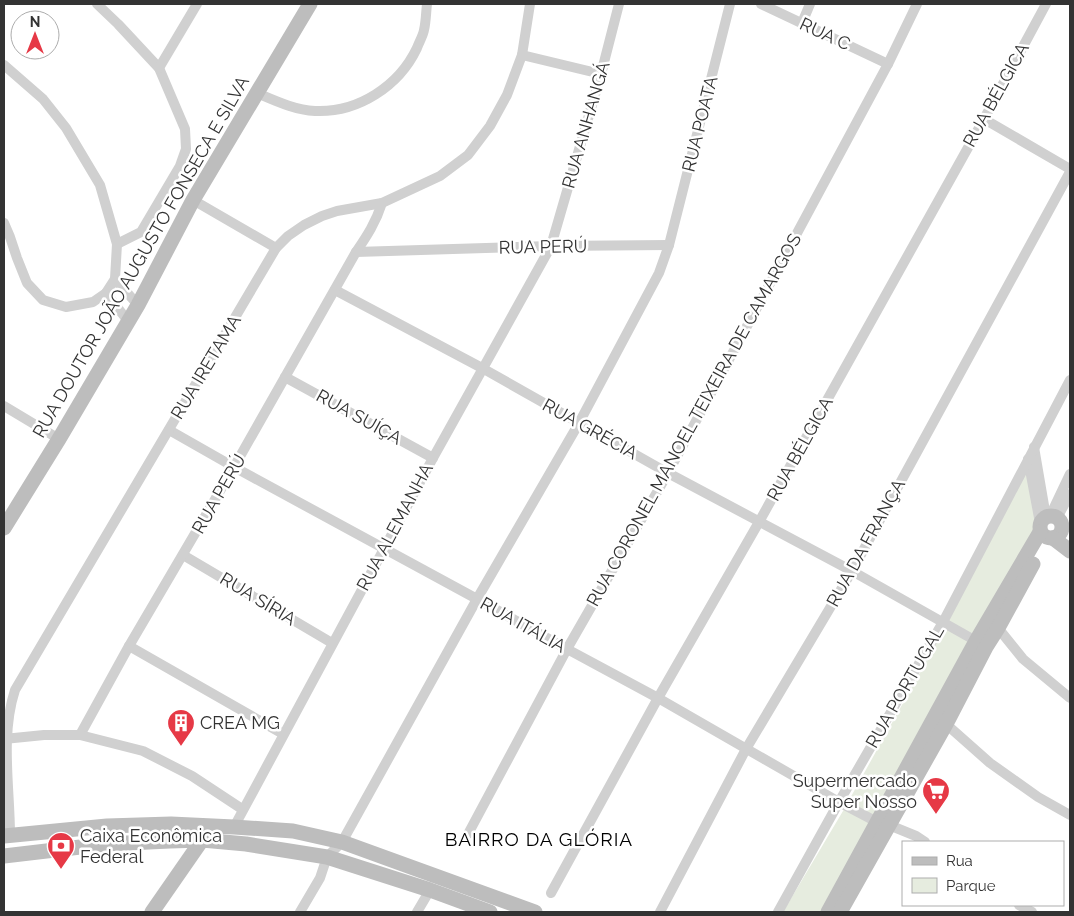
<svg xmlns="http://www.w3.org/2000/svg" width="1074" height="916" viewBox="0 0 1074 916" font-family="Raleway,sans-serif">
<style>
.green{fill:#e6ecdf}
.lines{fill:none;stroke-linecap:round;stroke-linejoin:round}
.street{stroke:#d0d0d0;stroke-width:10}
.secondary{stroke:#bdbdbd;stroke-width:15}
.labels{text-anchor:middle;stroke-width:5;stroke-linejoin:round;paint-order:stroke}
.street-label{font-size:18px;fill:#333;stroke:#fff}
.poi-label{font-size:18px;fill:#333;stroke:#fff;text-anchor:start}
.neighbourhood-label{font-size:19px;letter-spacing:1px;fill:#000;stroke:#fff}
</style>
<rect width="100%" height="100%" fill="#fff"/>
<!-- green -->
<path class="green" d="M1027,471l9,44 -2,15 -210,382h-41l60,-101 100,-180z"/>
<g class="lines">
<!-- street -->
<g class="street">
<path d="M97,4l21,20 41,44 26,61 1,20 -6,17 -39,66 -24,12"/>
<path d="M761,4l127,60"/>
<path d="M802,23l8,-19"/>
<path d="M522,55l79,19"/>
<path d="M4,65l39,34 23,29 34,57 17,59 -2,35 -9,14 -13,9 -27,5 -23,-7 -16,-17 -10,-25 -7,-21 -6,-14"/>
<path d="M159,68l38,-64"/>
<path d="M257,93c19,8 38,17 58,18 43,2 84,-25 102,-63 2,-6 6,-12 7,-18 2,-8 2,-18 3,-26"/>
<path d="M984,119l86,50"/>
<path d="M193,200l83,48"/>
<path d="M356,252l195,-6 118,-1"/>
<path d="M115,279l23,26"/>
<path d="M335,290l147,78 186,105 184,98 124,70"/>
<path d="M106,293l22,28"/>
<path d="M285,377l148,81"/>
<path d="M4,406l55,33"/>
<path d="M169,430l65,37 243,132 90,50 91,49 181,104 38,20 12,3 27,11 9,6"/>
<path d="M1034,447l12,70"/>
<path d="M1028,459l12,64"/>
<path d="M1050,516l20,-42"/>
<path d="M1057,518l13,-24"/>
<path d="M183,555l149,88"/>
<path d="M998,628l25,31 47,39"/>
<path d="M129,646l154,88"/>
<path d="M946,724l44,39 48,34 32,18"/>
<path d="M80,735l49,-89 105,-179 122,-215c11,-16 20,-30 26,-49"/>
<path d="M4,739l40,-4h36l63,16 49,25 50,33"/>
<path d="M234,827l199,-369 118,-212 50,-172 18,-70"/>
<path d="M468,834l99,-185 101,-176 220,-409 29,-60"/>
<path d="M10,835c0,-47 -10,-99 5,-145l261,-442 12,-12 16,-11 18,-9 15,-5 45,-8 58,-27 28,-21 22,-29 17,-31 15,-40 8,-51"/>
<path d="M551,893l107,-195 101,-176 225,-403 62,-115"/>
<path d="M1019,905l13,7"/>
<path d="M300,912l20,-34 7,-21 15,-15 135,-243 102,-176 80,-150 10,-28 61,-241"/>
<path d="M417,912l13,-22"/>
<path d="M660,912l86,-163 106,-178 218,-399"/>
<path d="M778,912l61,-110 104,-180 127,-242"/>
</g>
<!-- secondary -->
<g class="secondary">
<circle cx="1051" cy="527" r="11"/>
<path d="M4,528l55,-89 79,-134 55,-105 117,-196"/>
<path d="M1053,538l17,13"/>
<path d="M4,836l103,-10 64,-2 63,3 59,4 49,11 193,70"/>
<path d="M4,856l102,-12 64,-3 32,-1 44,4 81,13 103,33 60,22"/>
<path d="M152,912l50,-72"/>
<path d="M828,912l148,-271 64,-109"/>
<path d="M840,912l106,-188 40,-77 12,-19 35,-64"/>
</g>
</g>
<!-- icons -->
<defs>
<symbol id="building-pin" viewBox="-11 -11 22 30"><path d="M0 17L-7.5 6A9.5 9.5 0 1 1 7.5 6Z" fill="#e63946" stroke="#fff"/><path d="M-4-6H4V6H1V3H-1V6H-4ZM-2.5-4.3h1.7v1.8h-1.7ZM.8-4.3h1.7v1.8H.8ZM-2.5-1h1.7V.8h-1.7ZM.8-1h1.7V.8H.8Z" fill="#fff"/></symbol>
<symbol id="supermarket-pin" viewBox="-11 -11 22 30"><path d="M0 17L-7.5 6A9.5 9.5 0 1 1 7.5 6Z" fill="#e63946" stroke="#fff"/><path d="M-6-5.5h2.5l.6 2H6L4.5 2H-2.5L-4.4-4H-6ZM-1.5 3.2a1.3 1.3 0 1 0 .1 0ZM3 3.2a1.3 1.3 0 1 0 .1 0Z" fill="#fff"/></symbol>
<symbol id="bank-pin" viewBox="-11 -11 22 30"><path d="M0 17L-7.5 6A9.5 9.5 0 1 1 7.5 6Z" fill="#e63946" stroke="#fff"/><path d="M-6-4H6V4H-6ZM0-2.3a2.3 2.3 0 1 0 0 4.6a2.3 2.3 0 1 0 0-4.6Z" fill="#fff"/></symbol>
</defs>
<g fill-rule="evenodd">
<use href="#building-pin" x="165" y="707" width="32" height="43"/>
<use href="#supermarket-pin" x="920" y="775" width="32" height="43"/>
<use href="#bank-pin" x="45" y="830" width="32" height="43"/>
</g>
<g class="labels">
<!-- street labels -->
<g class="street-label">
<text transform="translate(825 34) rotate(25)" y="6">RUA C</text>
<text transform="translate(996 95) rotate(-61)" y="6">RUA BÉLGICA</text>
<text transform="translate(700 124) rotate(-76)" y="6">RUA POATA</text>
<text transform="translate(586 125) rotate(-74)" y="6">RUA ANHANGÁ</text>
<text transform="translate(543 247) rotate(-1)" y="6">RUA PERÚ</text>
<text transform="translate(141 257) rotate(-60)" y="6">RUA DOUTOR JOÃO AUGUSTO FONSECA E SILVA</text>
<text transform="translate(206 367) rotate(-59)" y="6">RUA IRETAMA</text>
<text transform="translate(359 417) rotate(29)" y="6">RUA SUÍÇA</text>
<text transform="translate(694 420) rotate(-61)" y="6">RUA CORONEL MANOEL TEIXEIRA DE CAMARGOS</text>
<text transform="translate(590 429) rotate(29)" y="6">RUA GRÉCIA</text>
<text transform="translate(800 449) rotate(-61)" y="6">RUA BÉLGICA</text>
<text transform="translate(219 494) rotate(-60)" y="6">RUA PERÚ</text>
<text transform="translate(395 527) rotate(-62)" y="6">RUA ALEMANHA</text>
<text transform="translate(866 543) rotate(-61)" y="6">RUA DA FRANÇA</text>
<text transform="translate(258 599) rotate(31)" y="6">RUA SÍRIA</text>
<text transform="translate(523 625) rotate(29)" y="6">RUA ITÁLIA</text>
<text transform="translate(905 687) rotate(-60)" y="6">RUA PORTUGAL</text>
</g>
<!-- poi labels -->
<g class="poi-label">
<text x="200" y="729">CREA MG</text>
<text x="917" y="787" text-anchor="end">Supermercado<tspan x="917" dy="21">Super Nosso</tspan></text>
<text x="80" y="842">Caixa Econômica<tspan x="80" dy="21">Federal</tspan></text>
</g>
<!-- neighbourhood labels -->
<g class="neighbourhood-label">
<text x="539" y="846">BAIRRO DA GLÓRIA</text>
</g>
</g>
<!-- border -->
<rect width="1074" height="916" fill="none" stroke="#333333" stroke-width="10"/>
<!-- legend -->
<rect x="902" y="841" width="162" height="65" fill="#ffffff" stroke="#adadad"/>
<rect x="912" y="857" width="25" height="8" fill="#bdbdbd" stroke="#adadad"/>
<text x="946" y="866" font-size="15" fill="#333333">Rua</text>
<rect x="912" y="878" width="25" height="15" fill="#e6ecdf" stroke="#adadad"/>
<text x="946" y="891" font-size="15" fill="#333333">Parque</text>
<!-- north arrow -->
<g transform="translate(35 35)"><circle r="24" fill="#ffffff" stroke="#adadad"/>
<path d="M0-4L9 19L0 12L-9 19Z" fill="#e63946"/>
<text y="-8" font-size="14" font-weight="bold" text-anchor="middle" fill="#333333">N</text>
</g>
</svg>
